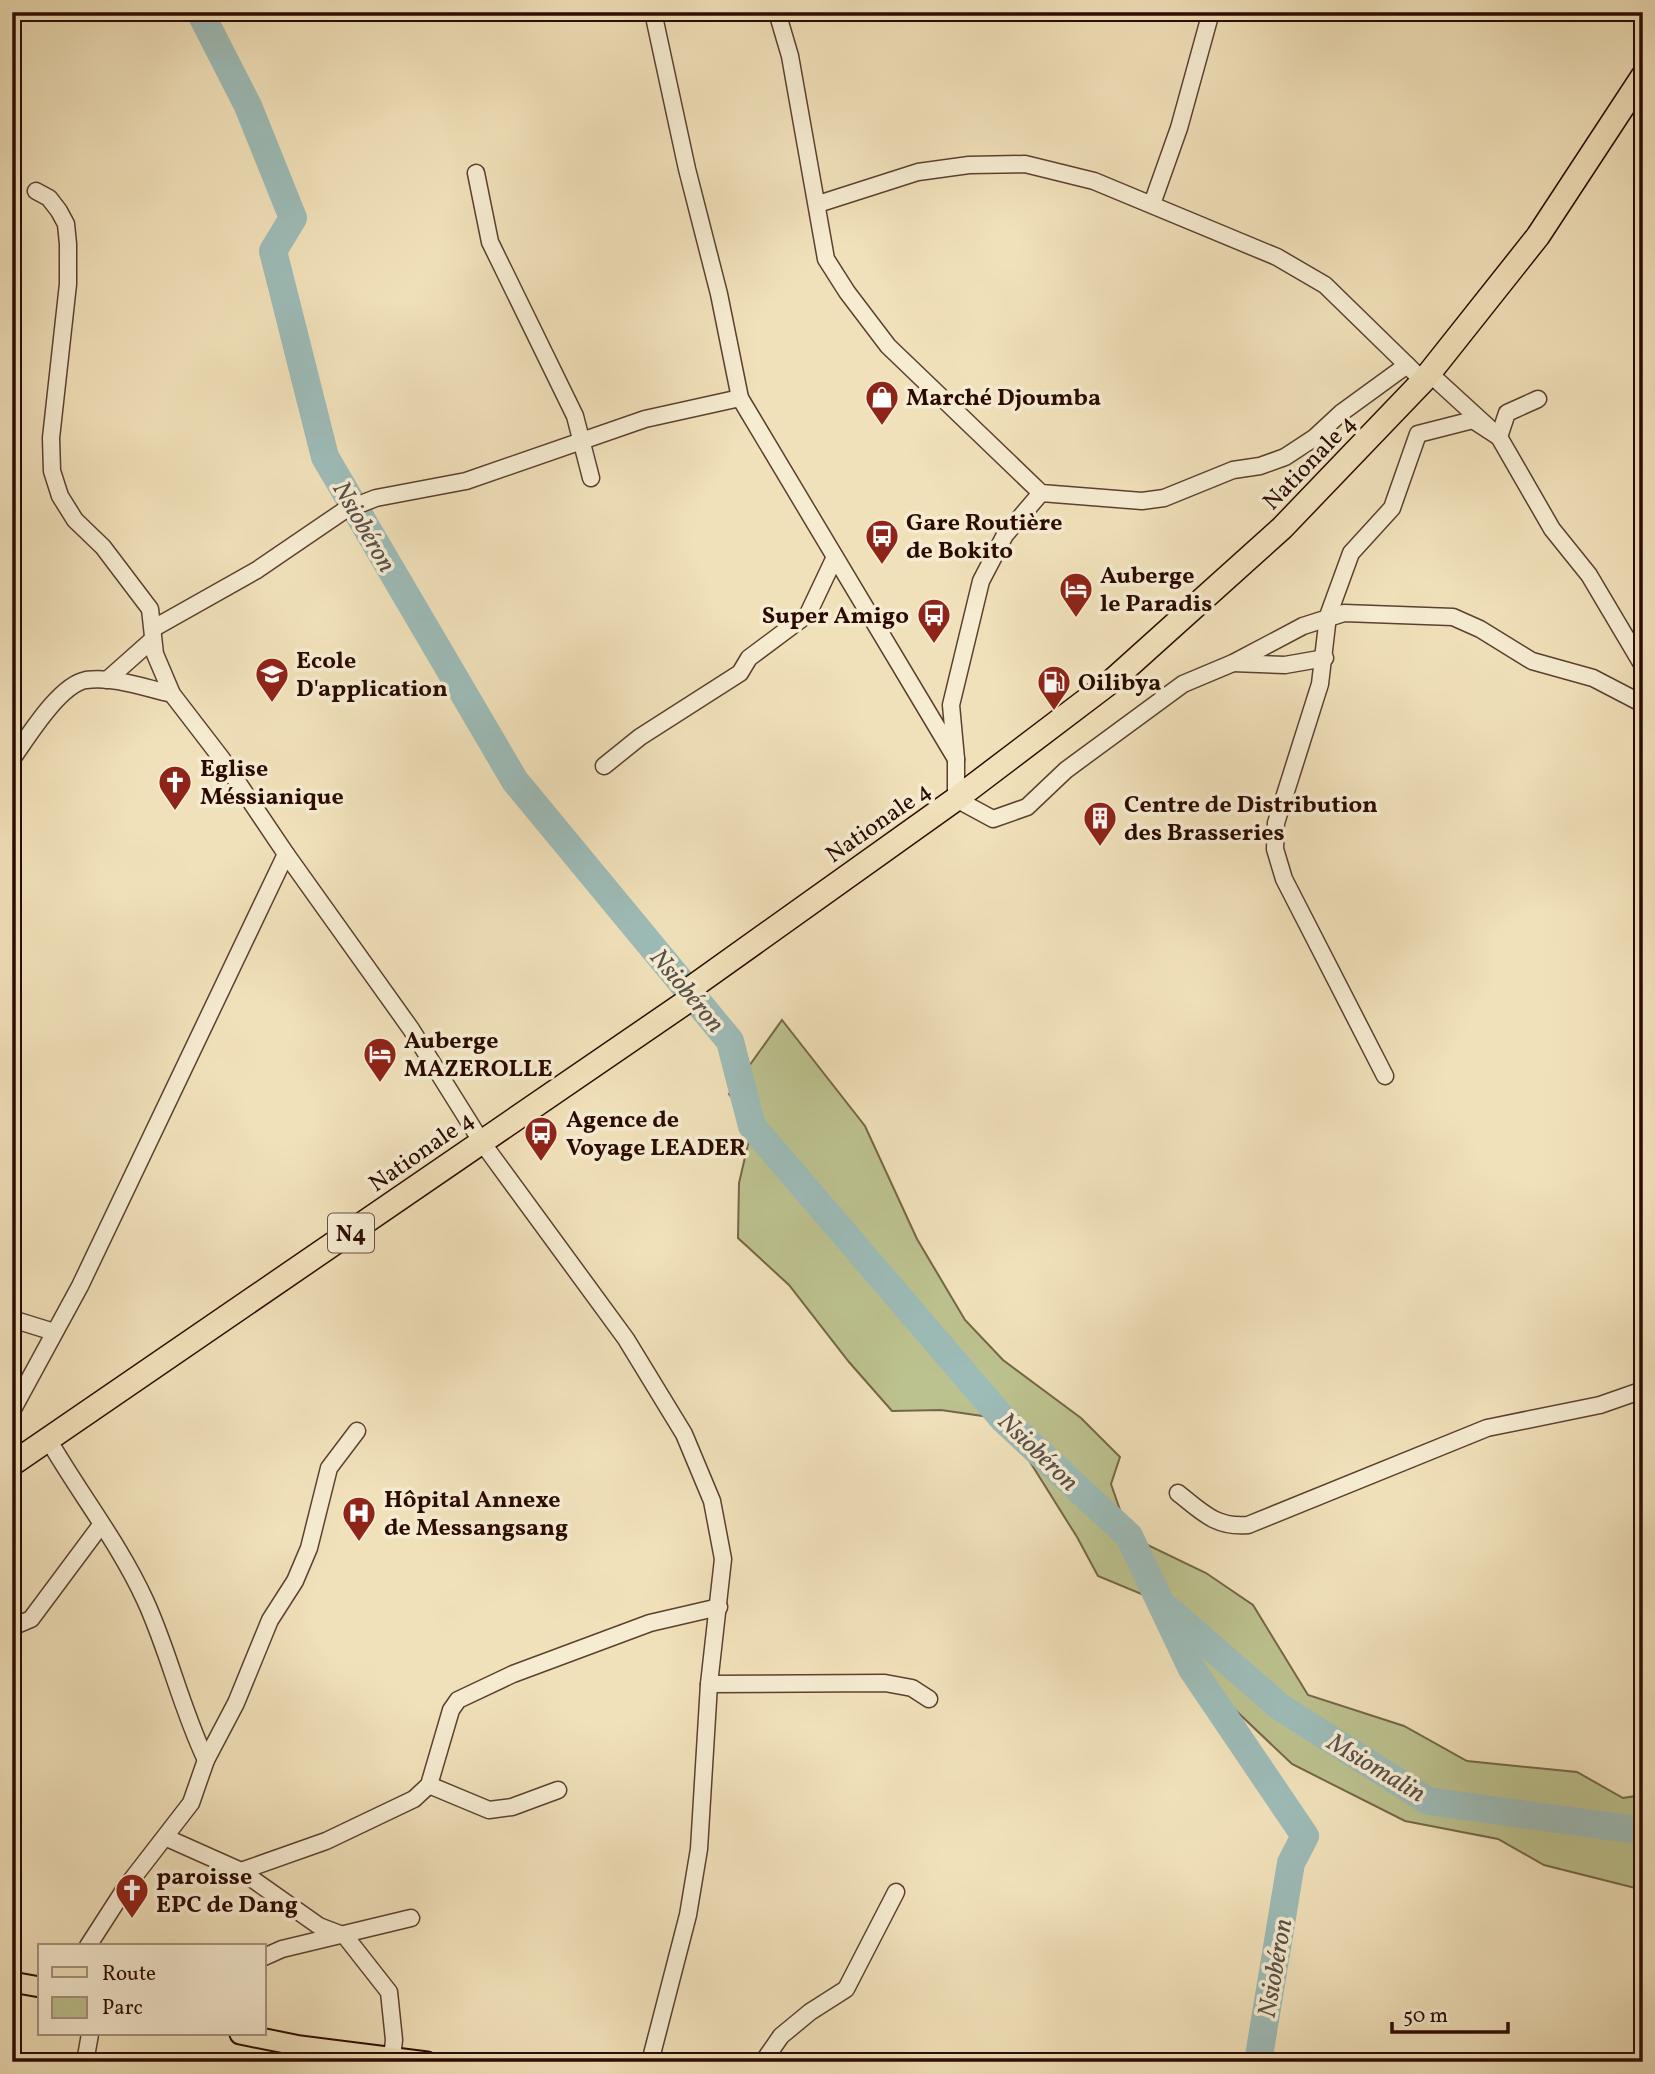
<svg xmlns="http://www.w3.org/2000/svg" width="1655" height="2074" viewBox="0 0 1655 2074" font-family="Vollkorn,serif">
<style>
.green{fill:#bcc28f;stroke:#746648;stroke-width:2}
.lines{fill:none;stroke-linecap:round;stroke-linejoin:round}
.river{stroke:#9dbcb8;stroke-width:28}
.minor-casing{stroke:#5c402f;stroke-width:19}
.major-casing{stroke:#2b0a01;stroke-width:23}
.highway-casing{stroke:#2b0a01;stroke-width:26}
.minor{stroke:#f6ecd2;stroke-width:16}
.major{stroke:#f1e1ba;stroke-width:19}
.highway{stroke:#f1e1ba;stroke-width:23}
.labels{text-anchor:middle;stroke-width:7;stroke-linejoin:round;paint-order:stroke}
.shield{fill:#f6ecd2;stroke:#684e40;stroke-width:2}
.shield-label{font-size:23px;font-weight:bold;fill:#2b0a01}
.poi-label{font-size:24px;font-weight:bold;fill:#2b0a01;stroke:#f6ecd2;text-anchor:start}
.street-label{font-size:24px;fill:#2b0a01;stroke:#f6ecd2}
.water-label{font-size:26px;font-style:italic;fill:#59514a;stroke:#f6ecd2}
</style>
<rect width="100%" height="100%" fill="#f1e1ba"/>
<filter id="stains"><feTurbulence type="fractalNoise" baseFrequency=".00286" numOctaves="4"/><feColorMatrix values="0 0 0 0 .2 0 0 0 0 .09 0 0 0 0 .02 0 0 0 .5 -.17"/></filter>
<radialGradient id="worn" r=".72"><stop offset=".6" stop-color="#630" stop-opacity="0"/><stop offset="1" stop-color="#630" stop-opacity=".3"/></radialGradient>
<!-- green -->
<path class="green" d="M782,1020l83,106 52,113 48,81 38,40 78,58 39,39 -9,27 18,52 77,37 47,32 55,90 96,31 63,35 110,11 46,26 20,-3v95l-99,-25 -46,-26 -93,-18 -113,-57 -100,-95 -36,-69 -58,-24 -21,-39 -74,-118 -62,-9 -49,1 -43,-49 -60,-77 -51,-47 1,-55 13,-56 -23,-33z"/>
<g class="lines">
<!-- river -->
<g class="river">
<path d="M200,12l48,94 45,112 -20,33 52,206 190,324 215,260 22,85 251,293 126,117 63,133 113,167 -14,27 -33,199"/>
<path d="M1169,1610l111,97 148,94 215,30"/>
</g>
<defs>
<g id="minor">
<path d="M653,12l34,157 32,125 21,104 216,361 -5,-54 30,-124 24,-46 36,-42"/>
<path d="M777,12l13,44 36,203 21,33 41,54 153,147 101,8 22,-3 69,-28 27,-4 25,-9 29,-19 27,-25 66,-48 16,16"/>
<path d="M476,173l14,69 85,174 16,62"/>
<path d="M818,204l100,-32 51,-7 56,-1 69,17 183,76 48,28 82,80"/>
<path d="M1152,204l27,-76 32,-116"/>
<path d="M1429,373l70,64 53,92 37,46 54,91"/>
<path d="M154,628l103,-58 88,-60 31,-12 90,-17 179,-62 95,-21"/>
<path d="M1233,663l52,2 40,-7"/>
<path d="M107,680l45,-40"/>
<path d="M12,759c16,-22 47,-74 74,-79 28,-4 59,8 86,14"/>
<path d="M956,759v40l37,20 34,-12 39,-37 117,-86 50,-21 70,-37 41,-13 109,4 27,12 52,32 61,17 50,26"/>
<path d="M604,766l36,-29 100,-64 9,-15 59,-44 26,-55"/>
<path d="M286,854l125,175 70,112 145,198 58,95 28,67 11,58 -14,125 -10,165 -11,66 -38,147"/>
<path d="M1385,1076l-101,-197 -9,-30 1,-26 44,-139 8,-68 23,-63 41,-45 26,-74 55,-14 26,17 8,-24 31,-14"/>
<path d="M12,1319l42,13"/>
<path d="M12,1411l68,-125 206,-432 -64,-95 -50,-65 -17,-40 -5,-45 -47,-62 -28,-27 -15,-24 -8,-25 -1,-33 17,-154v-40l-2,-20 -7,-13 -10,-13 -13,-7"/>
<path d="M48,1439c31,54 71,104 97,161 24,52 36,108 61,160"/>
<path d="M1178,1493c24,19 38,35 70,32l239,-97 113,-23 43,-15"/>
<path d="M12,1627l19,-8 70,-94"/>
<path d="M709,1684l176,-1 27,5 17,11"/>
<path d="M429,1785l60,25 23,-3 46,-17"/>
<path d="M167,1838l74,33 78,55 26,10 44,56 5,48 -2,17"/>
<path d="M241,1871l85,-30 88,-42 15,-14 22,-75 7,-10 55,-26 137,-51 69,-16"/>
<path d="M88,1946l38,-59 65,-84 15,-43 30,-57 34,-83 25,-39 14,-33 20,-80 28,-37"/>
<path d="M264,1957l18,-8 129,-31"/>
<path d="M85,2062l5,-28"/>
<path d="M763,2062l18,-26 29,-24 36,-23 50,-97"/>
</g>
<g id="major">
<path d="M12,1982l28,5"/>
<path d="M240,2034l60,12 127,16"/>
</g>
<path id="highway" d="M12,1464l677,-464 2,-12 265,-189 157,-119 169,-152 141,-147 115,-145 105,-160"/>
</defs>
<!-- minor casing -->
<use href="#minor" class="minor-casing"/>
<!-- major casing -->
<use href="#major" class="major-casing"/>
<!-- highway casing -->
<use href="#highway" class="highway-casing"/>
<!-- minor -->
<use href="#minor" class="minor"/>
<!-- major -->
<use href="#major" class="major"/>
<!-- highway -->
<use href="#highway" class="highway"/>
</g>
<!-- icons -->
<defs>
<symbol id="shop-pin" viewBox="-11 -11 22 30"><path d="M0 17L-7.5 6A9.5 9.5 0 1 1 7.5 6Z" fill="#8f2418" stroke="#f6ecd2"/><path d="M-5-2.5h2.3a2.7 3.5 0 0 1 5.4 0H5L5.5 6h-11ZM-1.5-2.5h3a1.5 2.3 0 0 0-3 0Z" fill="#fff"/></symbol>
<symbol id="bus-pin" viewBox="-11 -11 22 30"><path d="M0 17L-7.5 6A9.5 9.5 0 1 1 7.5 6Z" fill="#8f2418" stroke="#f6ecd2"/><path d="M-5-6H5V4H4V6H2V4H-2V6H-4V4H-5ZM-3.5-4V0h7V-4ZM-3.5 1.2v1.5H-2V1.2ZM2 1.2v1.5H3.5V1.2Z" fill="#fff"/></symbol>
<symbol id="hotel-pin" viewBox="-11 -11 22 30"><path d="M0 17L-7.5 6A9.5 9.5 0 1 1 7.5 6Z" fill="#8f2418" stroke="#f6ecd2"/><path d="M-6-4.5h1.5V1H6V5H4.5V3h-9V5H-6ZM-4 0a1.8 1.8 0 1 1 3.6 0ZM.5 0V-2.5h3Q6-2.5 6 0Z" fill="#fff"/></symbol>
<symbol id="school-pin" viewBox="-11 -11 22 30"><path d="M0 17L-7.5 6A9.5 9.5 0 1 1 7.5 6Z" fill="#8f2418" stroke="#f6ecd2"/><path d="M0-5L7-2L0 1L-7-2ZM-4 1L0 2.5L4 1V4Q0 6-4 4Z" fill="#fff"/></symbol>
<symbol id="fuel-pin" viewBox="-11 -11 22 30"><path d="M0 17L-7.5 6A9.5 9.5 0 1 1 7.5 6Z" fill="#8f2418" stroke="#f6ecd2"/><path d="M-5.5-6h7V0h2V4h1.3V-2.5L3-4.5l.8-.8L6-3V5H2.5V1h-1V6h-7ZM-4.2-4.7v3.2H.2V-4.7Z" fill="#fff"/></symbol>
<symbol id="church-pin" viewBox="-11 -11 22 30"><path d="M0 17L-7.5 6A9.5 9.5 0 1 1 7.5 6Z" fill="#8f2418" stroke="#f6ecd2"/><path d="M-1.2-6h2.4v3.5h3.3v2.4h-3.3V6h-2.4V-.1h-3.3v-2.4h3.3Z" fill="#fff"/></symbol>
<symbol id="building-pin" viewBox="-11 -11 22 30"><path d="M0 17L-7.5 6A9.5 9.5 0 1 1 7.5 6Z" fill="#8f2418" stroke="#f6ecd2"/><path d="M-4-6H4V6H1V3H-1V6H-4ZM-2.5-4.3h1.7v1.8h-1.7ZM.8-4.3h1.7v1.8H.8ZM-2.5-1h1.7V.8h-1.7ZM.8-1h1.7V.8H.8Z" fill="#fff"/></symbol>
<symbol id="hospital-pin" viewBox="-11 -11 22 30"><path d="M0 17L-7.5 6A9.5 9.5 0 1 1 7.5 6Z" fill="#8f2418" stroke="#f6ecd2"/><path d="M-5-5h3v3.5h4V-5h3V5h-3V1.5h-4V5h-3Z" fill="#fff"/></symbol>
</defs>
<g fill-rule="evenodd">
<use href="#shop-pin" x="863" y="378" width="38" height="52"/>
<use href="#bus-pin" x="863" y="517" width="38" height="52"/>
<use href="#hotel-pin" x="1057" y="570" width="38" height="52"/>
<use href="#bus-pin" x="915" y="596" width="38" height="52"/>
<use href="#school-pin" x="253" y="655" width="38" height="52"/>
<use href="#fuel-pin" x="1035" y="663" width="38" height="52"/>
<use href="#church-pin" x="156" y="763" width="38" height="52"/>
<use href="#building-pin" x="1081" y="799" width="38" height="52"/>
<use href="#hotel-pin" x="361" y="1035" width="38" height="52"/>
<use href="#bus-pin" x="522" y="1114" width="38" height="52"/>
<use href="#hospital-pin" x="340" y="1494" width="38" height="52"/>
<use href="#church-pin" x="113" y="1871" width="38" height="52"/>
</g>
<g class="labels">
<!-- shield labels -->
<rect class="shield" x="328" y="1213.5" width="46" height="39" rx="5"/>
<g class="shield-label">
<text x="351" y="1241">N4</text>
</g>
<!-- poi labels -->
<g class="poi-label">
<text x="906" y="405">Marché Djoumba</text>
<text x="906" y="530">Gare Routière<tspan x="906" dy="28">de Bokito</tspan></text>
<text x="1100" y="583">Auberge<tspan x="1100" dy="28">le Paradis</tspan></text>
<text x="909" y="623" text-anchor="end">Super Amigo</text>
<text x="296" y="668">Ecole<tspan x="296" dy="28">D'application</tspan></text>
<text x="1078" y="690">Oilibya</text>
<text x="200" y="776">Eglise<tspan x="200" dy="28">Méssianique</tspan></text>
<text x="1124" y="812">Centre de Distribution<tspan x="1124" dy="28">des Brasseries</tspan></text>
<text x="404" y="1048">Auberge<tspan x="404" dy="28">MAZEROLLE</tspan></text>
<text x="566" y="1127">Agence de<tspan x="566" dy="28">Voyage LEADER</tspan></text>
<text x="384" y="1507">Hôpital Annexe<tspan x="384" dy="28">de Messangsang</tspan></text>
<text x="156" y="1884">paroisse<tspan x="156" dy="28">EPC de Dang</tspan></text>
</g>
<!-- street labels -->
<g class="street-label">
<text transform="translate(1309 462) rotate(-46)" y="8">Nationale 4</text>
<text transform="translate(878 822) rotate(-35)" y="8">Nationale 4</text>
<text transform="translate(421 1151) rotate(-35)" y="8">Nationale 4</text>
</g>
<!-- water labels -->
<g class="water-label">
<text transform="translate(365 526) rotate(60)" y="9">Nsiobéron</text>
<text transform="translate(688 990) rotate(50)" y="9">Nsiobéron</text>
<text transform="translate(1039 1451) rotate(44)" y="9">Nsiobéron</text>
<text transform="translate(1377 1767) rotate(31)" y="9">Msiomalin</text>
<text transform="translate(1274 1968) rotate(-80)" y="9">Nsiobéron</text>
</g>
</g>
<!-- margin -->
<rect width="1655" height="2074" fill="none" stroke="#f1e1ba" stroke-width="42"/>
<rect x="14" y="14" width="1627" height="2046" fill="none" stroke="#2b0a01" stroke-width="3.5"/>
<rect x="21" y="21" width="1613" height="2032" fill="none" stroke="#2b0a01" stroke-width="2"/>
<!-- legend -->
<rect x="38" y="1944" width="228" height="91" fill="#f6ecd2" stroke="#a5927e" stroke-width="2"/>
<rect x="52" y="1967" width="35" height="10" fill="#f1e1ba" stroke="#a5927e" stroke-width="2"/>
<text x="102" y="1980" font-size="21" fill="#2b0a01">Route</text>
<rect x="52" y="1997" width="35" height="21" fill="#bcc28f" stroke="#a5927e" stroke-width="2"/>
<text x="102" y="2014" font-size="21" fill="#2b0a01">Parc</text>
<!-- scale -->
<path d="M1392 2022v10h116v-10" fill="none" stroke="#2b0a01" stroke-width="3.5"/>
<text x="1403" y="2022" font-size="21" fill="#2b0a01" stroke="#f6ecd2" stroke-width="5" paint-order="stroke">50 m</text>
<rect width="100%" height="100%" filter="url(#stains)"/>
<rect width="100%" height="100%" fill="url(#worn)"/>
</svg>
